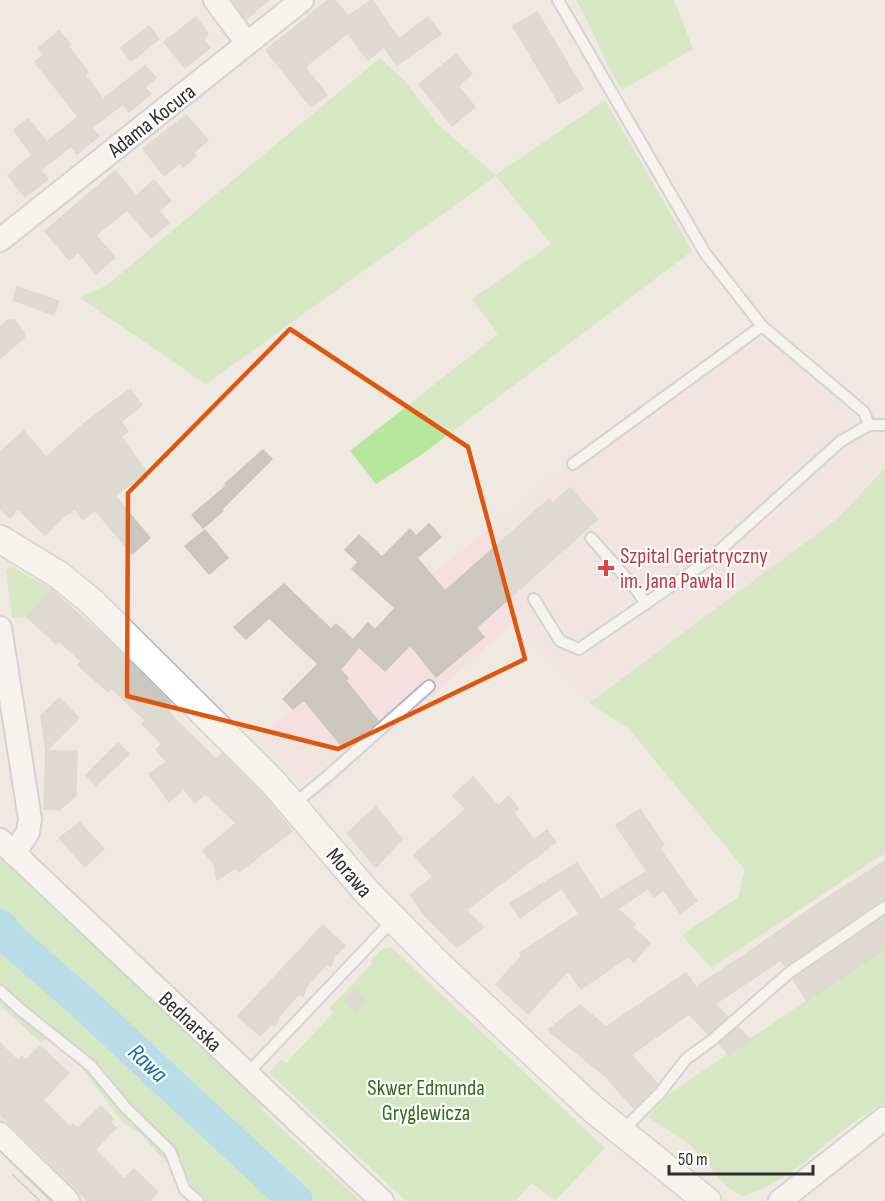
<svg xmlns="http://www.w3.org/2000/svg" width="885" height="1201" viewBox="0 0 885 1201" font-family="'Sofia Sans Condensed',sans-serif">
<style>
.medical{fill:#f5dfe0}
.green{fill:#b6e59e}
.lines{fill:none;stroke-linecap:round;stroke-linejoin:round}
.river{stroke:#75cff0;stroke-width:34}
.building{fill:#cbc7bf;stroke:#cbc5ba;stroke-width:1.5}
.service-casing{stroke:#b4b7c1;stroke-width:14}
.minor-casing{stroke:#b4b7c1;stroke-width:26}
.tertiary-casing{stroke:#b4b7c1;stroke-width:30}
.service{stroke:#fff;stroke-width:10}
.minor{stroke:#fff;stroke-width:22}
.tertiary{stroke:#fff;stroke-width:27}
.tram{stroke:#a3a6b8;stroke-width:1.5}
.marked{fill:none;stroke:#df570e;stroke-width:4.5;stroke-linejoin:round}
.health-dot{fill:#e0444e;stroke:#fff;stroke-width:2}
.labels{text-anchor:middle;stroke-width:4.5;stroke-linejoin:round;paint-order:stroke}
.street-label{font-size:22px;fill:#2e2e2e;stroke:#fff}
.health-label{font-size:22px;fill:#be3a42;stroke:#fff;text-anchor:start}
.park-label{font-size:22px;fill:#2c6e1b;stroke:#fff}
.water-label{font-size:24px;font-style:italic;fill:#0d6fa3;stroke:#fff}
</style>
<rect width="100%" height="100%" fill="#efe9e1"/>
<!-- medical -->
<path class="medical" d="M752,327l133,113v28l-47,50 -249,185 -77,-79 -194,175 -59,-61 49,-41 3,3 112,-120 34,-25 118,-99z"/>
<!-- green -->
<g class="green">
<path d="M576,0h98l19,49 -71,41c-18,-29 -29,-61 -46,-90z"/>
<path d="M380,58l25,23 33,44 58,50 109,-75 87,151 -271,204 -45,29 -26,-33 148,-117 -26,-35 79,-55 -55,-68 -290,208 -126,-86 27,-13z"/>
<path d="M885,468v385l-174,115 -29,-33 56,-38 7,-27 -116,-141 -40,-26 249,-185z"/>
<path d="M12,567l40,22 -25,28 -15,1 -6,-48z"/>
<path d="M0,855l265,251 -3,4 98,91h-44l-194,-182 -103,-89 -19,-21z"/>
<path d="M0,942l201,182 80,77h-75l-42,-41 -25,-28 -16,-9 -41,-55 -33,-32 -8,7 -41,-38z"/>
<path d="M391,947l214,201 -50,53 -23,-18 -17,18h-109l-137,-128 12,-14 5,4 47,-50 -4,-5 43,-44 -1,-4 11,-11z"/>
<path d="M885,949v153c-13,9 -26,17 -39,26 -33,26 -62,57 -104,68 -22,-10 -30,-29 -47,-46 -9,-10 -34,-24 -47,-33l21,-23 123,-84z"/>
</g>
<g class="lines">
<!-- river -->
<path class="river" d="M0,926l12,15 68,59 216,201"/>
</g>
<!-- building -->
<g class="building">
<path d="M232,0h37l-23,19z"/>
<path d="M328,0h7l13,16 24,-16 27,39 29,-22 13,17 -44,31 -13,-18 -16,13 -20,-27 -43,34 22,28 -16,12 -45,-57z"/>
<path d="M537,12l46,77 -24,14 -46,-77z"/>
<path d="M196,17l12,17 -5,5 7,9 -25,20 -21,-26z"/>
<path d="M149,26l10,13 -28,22 -10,-13z"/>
<path d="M59,31l11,13 -2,2 20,26 -3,3 18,24 42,-33 11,12 -11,9 6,7 -22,18 -6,-8 -31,24 7,8 -22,18 -6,-8 -30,24 7,9 -23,18 -17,-22 24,-20 -18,-25 14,-11 19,23 31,-25 -43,-55 9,-7 -5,-7z"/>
<path d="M456,54l16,20 -14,12 17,21 -23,19 -33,-42z"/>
<path d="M186,115l22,25 -15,13 3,3 -13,11 -3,-4 -16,13 -21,-27z"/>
<path d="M115,171l21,25 18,-16 17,21 -12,10 10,12 -18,15 -24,-28 -31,25 19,23 -19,16 -18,-22 -9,8 -24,-29z"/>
<path d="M17,287l42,14 -5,14 -41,-15z"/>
<path d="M8,320h6l10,12v6l-24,20v-31z"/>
<path d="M130,389l12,16 -21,17 7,9 -7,6 26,35 -32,24 35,42 -18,16 -37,-44 -12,10 -8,-11 -6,5 -1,-1 -23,22 -27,-26 -8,9 -10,-9v-57l24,-21 22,26 41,-36z"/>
<path d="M263,450l9,9 -50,50 1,2 -20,17 -11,-13 34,-29 -1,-2z"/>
<path d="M570,488l28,31 -122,109 8,9 -48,40 -26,-32 -25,26 -26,-24 -19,23 8,8 -2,3 32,40 -33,29 -41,-50 -11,9 -10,-10 35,-35 -49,-46 -23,21 -12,-12 50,-43 47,45 5,-5 17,16 15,-17 7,7 20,-22 -43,-39 6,-7 -13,-12 14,-15 23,22 28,-28 6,7 13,-12 12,13 -24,21 28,33 104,-92 4,4z"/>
<path d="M205,530l23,28 -19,16 -24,-28z"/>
<path d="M52,590l55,49 64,64 -4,5 5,8 44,43 6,-5 43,43 27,34 -53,41 -4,-4 -18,12 -3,-16 -11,-13 33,-28 -31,-29 -10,9 -11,-14 -15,13 -20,-28 18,-12 -11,-12 6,-6 -20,-20 3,-4 -34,-32 -3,4 -30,-27 3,-4 -22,-20 -3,3 -29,-27z"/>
<path d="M59,698l20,20 -33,33 -5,-35z"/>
<path d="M118,743l11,11 -33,31 -10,-10z"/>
<path d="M46,751h31l-1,45 -17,14 -15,-1z"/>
<path d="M473,777l25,29 11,-10 9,13 -4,4 20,27 13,-10 9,12 -90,68 18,17 -27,20 -30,-29 -17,-23 23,-18 -19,-22 52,-46 -13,-13z"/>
<path d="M376,807l26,32 -26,28 -29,-34z"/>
<path d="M640,809l24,36 -5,3 38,53 -17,12 -16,-23 -10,7 -6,-9 -30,21 17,15 -3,3 18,16 -16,19 -6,-5 -47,32 -13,-18 -40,43 -32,-30 26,-28 -2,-3 59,-39 -17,-26 -42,30 -10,-15 67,-40 24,37 46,-29 -31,-46z"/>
<path d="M80,823l24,26 -19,18 -26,-29z"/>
<path d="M885,861v39l-100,67 -4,-7 -66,44 13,13 -20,17 -19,-20 -58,41 27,29 -24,24 -26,-28 1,-1 -61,-49 32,-25 26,22 80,-54 10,14 56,-37 65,-46z"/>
<path d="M885,916v33l-78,52 -14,-22z"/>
<path d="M323,925l22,21 -10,10 -4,10 -4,-2 -20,22 -4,10 -4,-2 -20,22 -4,10 -4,-2 -11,12 -22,-20z"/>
<path d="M354,990l11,10 -9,11 -12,-10z"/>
<path d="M738,1027l12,13 -21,15 -10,-11z"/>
<path d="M0,1043l18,18 4,-5 4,4 14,-14 29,27 -26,27 27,27 3,-3 5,4 23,-22 12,13 -3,3 6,6 -21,22 29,29 10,-10 24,23 -8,9h-62l-88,-87z"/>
</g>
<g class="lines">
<defs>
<g id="service">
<path d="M558,0l147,253 57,73 102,86 5,13"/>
<path d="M573,464l189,-138"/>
<path d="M591,538l45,51 10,15"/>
<path d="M534,599l26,42 19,8 130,-89 132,-119 28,-16h16"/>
<path d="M294,804l35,-29 100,-89"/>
<path d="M0,991l21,19 70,56 35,42 44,43 15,39 13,11"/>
<path d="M247,1074l146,-154"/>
<path d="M622,1131l38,-38 26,-34 25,-18 79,-69 95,-65"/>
</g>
<g id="minor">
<path d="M215,0l32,43"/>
<path d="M0,240l302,-240"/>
<path d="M0,628l30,191 -2,13 -14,22"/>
<path d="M0,840l382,361"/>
<path d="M0,1134l68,67"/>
<path d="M780,1201l105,-83"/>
</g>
<path id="tertiary" d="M0,539l59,36 33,27 180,179 94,110 71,72 155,145 115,93"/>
</defs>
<!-- service casing -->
<use href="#service" class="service-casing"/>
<!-- minor casing -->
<use href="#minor" class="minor-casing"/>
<!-- tertiary casing -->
<use href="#tertiary" class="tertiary-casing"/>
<!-- service -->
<use href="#service" class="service"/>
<!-- minor -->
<use href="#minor" class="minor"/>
<!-- tertiary -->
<use href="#tertiary" class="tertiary"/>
<!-- tram -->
<g class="tram">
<path d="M0,1151l53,50"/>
<path d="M13,1175l27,26"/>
</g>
</g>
<!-- marked area -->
<path d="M0 0H885V1201H0ZM290,329l178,118 57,212 -187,90 -211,-53 1,-203z" fill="#efe9e1" fill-opacity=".55" fill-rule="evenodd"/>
<path class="marked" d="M290,329l178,118 57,212 -187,90 -211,-53 1,-203z"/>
<!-- markers -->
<path class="health-dot" d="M603 559h6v6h6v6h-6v6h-6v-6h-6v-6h6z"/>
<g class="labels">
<!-- street labels -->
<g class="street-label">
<text transform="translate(151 120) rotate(-38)" y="8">Adama Kocura</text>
<text transform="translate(350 872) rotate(49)" y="8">Morawa</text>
<text transform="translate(191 1021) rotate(43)" y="8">Bednarska</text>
</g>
<!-- health labels -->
<g class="health-label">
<text x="620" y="563">Szpital Geriatryczny<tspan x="620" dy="25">im. Jana Pawła II</tspan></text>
</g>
<!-- park labels -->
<g class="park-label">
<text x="426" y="1095">Skwer Edmunda<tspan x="426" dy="25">Gryglewicza</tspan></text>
</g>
<!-- water labels -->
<g class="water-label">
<text transform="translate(148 1063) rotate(43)" y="8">Rawa</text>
</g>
</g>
<!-- scale -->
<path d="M669 1165v9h144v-9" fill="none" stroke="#2e2e2e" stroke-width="3"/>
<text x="678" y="1165" font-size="18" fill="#2e2e2e" stroke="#ffffff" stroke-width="4.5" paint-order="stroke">50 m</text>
</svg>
